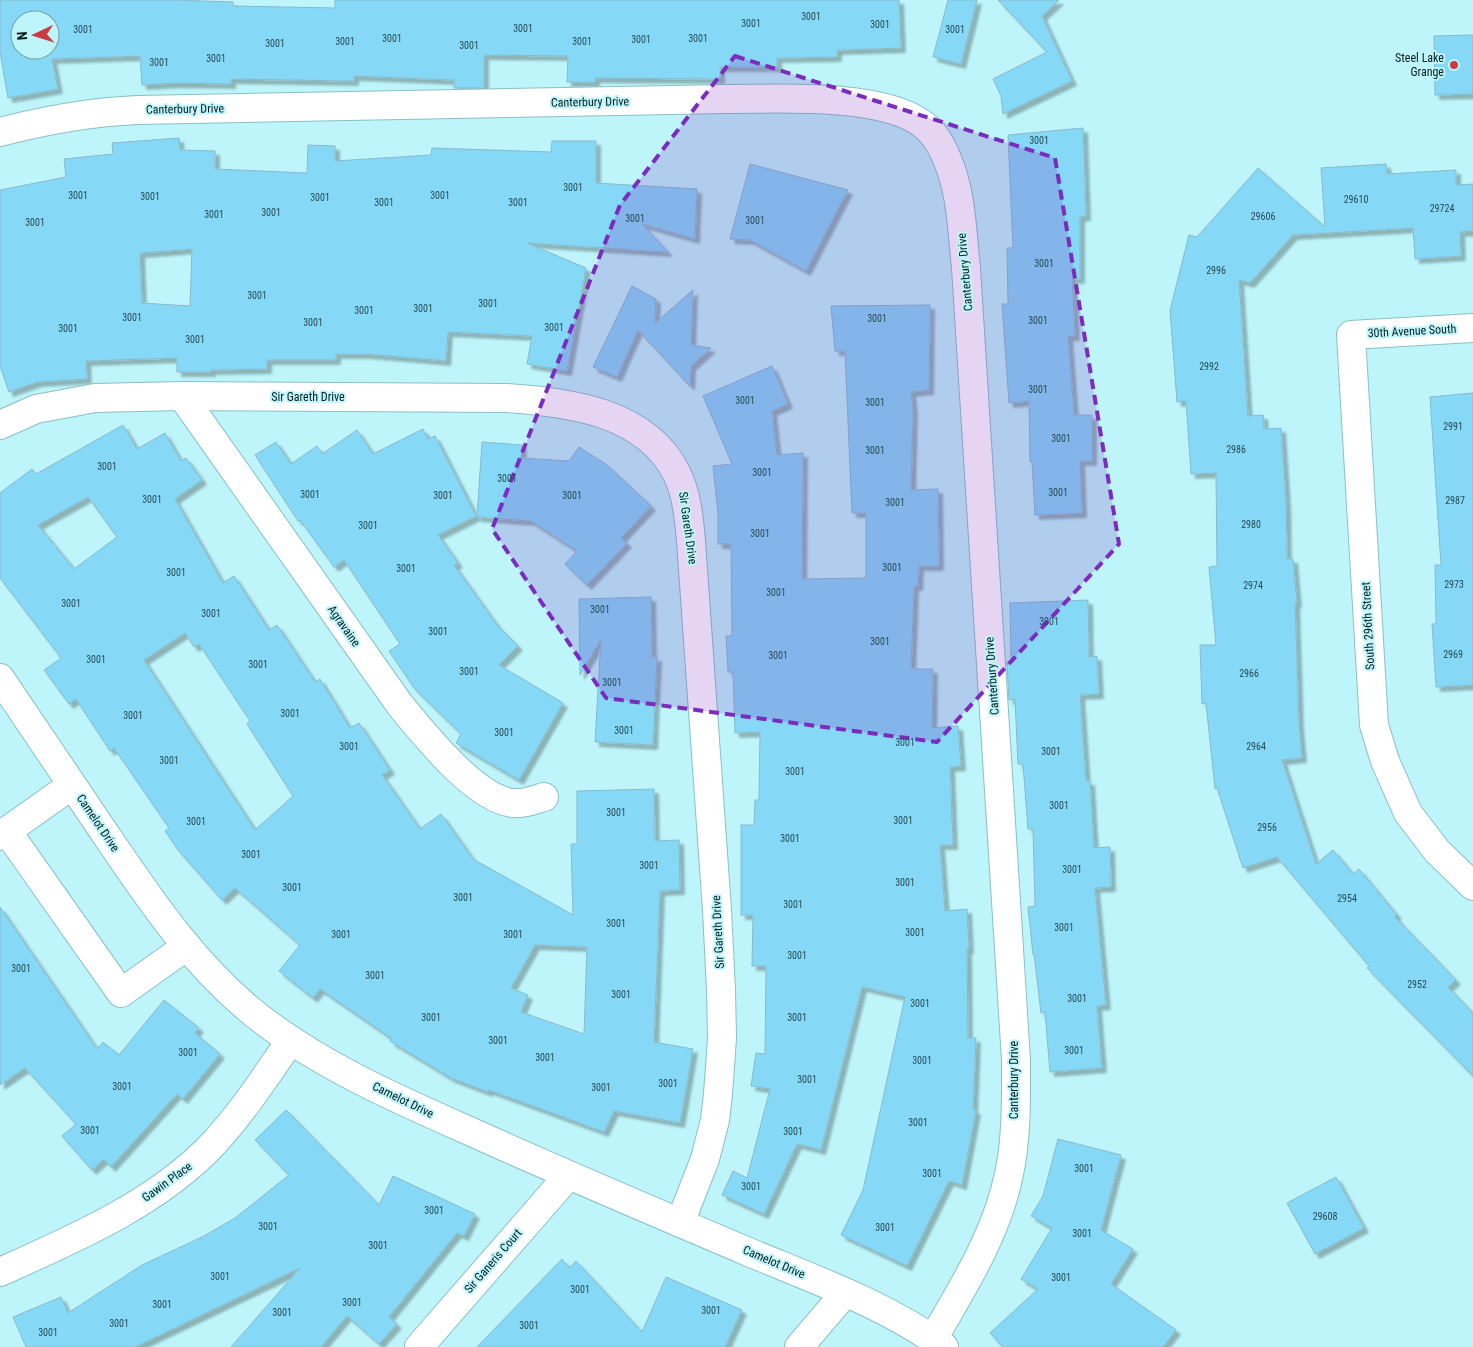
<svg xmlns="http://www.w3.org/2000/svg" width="1473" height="1347" viewBox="0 0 1473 1347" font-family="'Roboto Condensed',sans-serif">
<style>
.building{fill:#85d8f6;stroke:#8ab9cb;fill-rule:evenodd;filter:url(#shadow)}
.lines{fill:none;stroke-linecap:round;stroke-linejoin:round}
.minor-casing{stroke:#8ac0c5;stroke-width:30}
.minor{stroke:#fff;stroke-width:28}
.marked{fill:#7b2cbf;fill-opacity:0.2;stroke:#7b2cbf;stroke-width:4;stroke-dasharray:10 6;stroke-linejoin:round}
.poi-dot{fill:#cb3b3f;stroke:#bef5fa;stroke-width:2}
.labels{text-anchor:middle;stroke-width:4;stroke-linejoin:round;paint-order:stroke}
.number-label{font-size:10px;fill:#264c55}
.poi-label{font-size:12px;fill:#071d1f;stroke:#bef5fa;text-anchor:end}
.street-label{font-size:12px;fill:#071d1f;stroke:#bef5fa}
</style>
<defs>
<filter id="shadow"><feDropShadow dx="4.5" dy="4.5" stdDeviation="1" flood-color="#0004"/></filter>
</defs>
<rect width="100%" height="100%" fill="#bef5fa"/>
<!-- building -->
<g class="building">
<path d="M0,0h175l58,2v4l102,2v-8h564l2,48 -64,2v7l-60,1v9h-57v12l-125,-1v4h-28l1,-26 -84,-1v33h-30v-8l-100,-4v5l-123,-2v5l-55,-1 -34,2 -2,-29 -88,3 6,30 -50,9 -8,-46zM20,20h30v30h-30z"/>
<path d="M948,0h29l-16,64 -28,-7z"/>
<path d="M998,0h61l-17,16 30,65 -69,33 -2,-18 -8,-17 54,-27z"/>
<path d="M1473,35v59l-38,1 -1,-59z"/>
<path d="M1083,128l3,88 -6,1v62h-8l3,57h-7l6,79h18v46h-12l2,52 -47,2 -3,-53h-2l-1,-61 -20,2 -7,-99h6l-1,-56h6l-5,-113z"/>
<path d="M179,138l1,12 35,1v18l92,4 1,-28 27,1v15l96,-6 1,-7 119,4 1,-11h44v42l101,6 -2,50 -53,-15 26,28 -141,-9 59,25 -19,103 -40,-7 5,-28 -84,-4 -2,29 -79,-7h-31v6h-69v9l-56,1v2h-34v-14l-91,3 1,18 -50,3 -28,10 -9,-26v-176l66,-13 -2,-18 49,-5 -1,-11zM192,249l-2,57 -48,-3 -2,-50z"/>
<path d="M750,164l98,26 -42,81 -56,-31 -20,-1z"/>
<path d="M1386,164l1,10 69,-4v15l17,-1v47l-13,1 1,24 -46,3 -2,-31 -120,7 -43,48 -11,-3 9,136 15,-1 1,14 17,-1 5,74 1,57h6l4,44h-2l4,122 3,33 -20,2 34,104 17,-14 20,24 6,-5 38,46 -2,2 61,63 -8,7 25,26v63l-106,-108 2,-2 -92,-109 -34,11 -26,-80 -2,1 -9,-86 -4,1 -2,-59h16l-7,-78 8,-1 -1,-93 -25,1 -5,-73 -9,1 -7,-92 19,-75 8,2 61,-69 67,59 -4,-59z"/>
<path d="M632,286l24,13 -1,24 38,-33 -2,55 20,3 -20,18 -1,20 -52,-56 -21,47 -24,-10z"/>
<path d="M930,305l-1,85 -18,2 2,18 -2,80 27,-1 1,77h-20l-1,20h-4l-3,83h22l-1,59 26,-2 3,40 -11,1 3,78h-13l5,66 22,-2 2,40h-2l1,89h8l-3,72h3l-14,75 -13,-4 -42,85 -66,-31 22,-45 42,-193 -43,-10 -41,163 -24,-6 -33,70 -42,-19 11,-24 14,7 23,-89 -19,-3 5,-33 9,1 1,-88h-14l1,-51h-12v-90h13l1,-25h4l1,-68 -25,1 -2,-61h-5l-2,-36h6l-1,-92h-13v-31l-5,-47 19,-2 -29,-68 69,-30 16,38 -16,7 5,44 26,-2 -1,126 64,-1v-65h-14l-7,-162h-10l-4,-45z"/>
<path d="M1473,393v292l-37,2 -4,-63h4l-1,-59h6l-11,-168z"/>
<path d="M123,425l14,24 28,-16 16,28 5,-3 16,22 -27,19 48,84 11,-7 35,54 8,-5 38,57 5,-3 30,49 9,-5 31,47 -8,5 38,54 21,-15 32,45 100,56 -2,-71h6v-53l77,-2 1,52 24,-1 1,50 -20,1 -6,151 39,7 -13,74 -66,-12 -10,21 -115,-42 -1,2 -37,-14 -61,-37 1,-3 -71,-49 -7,9 -34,-27 21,-26 -65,-57 -13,12 -44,-50 -13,-19 4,-3 -55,-80 -4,3 -34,-52 -7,5 -25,-34 17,-12 -61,-80v-85l32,-24 4,5zM88,497l29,40 -43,32 -36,-44zM185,633l9,14 5,-3 51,77 -3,3 46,72 -38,34 -111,-170zM535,945l52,2 -3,87 -63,-22 7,-17 -17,-7z"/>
<path d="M423,429l5,10 7,-3 41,80 -38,19 20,28 -4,2 43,60 21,21 -19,19 64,38 -44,77 -63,-37 5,-9 -47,-46 -25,-37 11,-7 -56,-84 -10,7 -34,-47 -2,1 -43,-66 21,-13 15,22 26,-18 5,8 35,-24 16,24z"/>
<path d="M482,442l40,3 -1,13 48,3 10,-14 28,18 44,41 -30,32 6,5 -40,42 -22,-21 12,-13 -46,-30 -54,-4z"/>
<path d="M651,597l1,60h5l-4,88 -58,-3 6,-103 -21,36 -1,-76z"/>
<path d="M1088,600l1,57 8,-1 2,38 -19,1 6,86h4l4,67 16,-1 1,40 -16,1 11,117 -9,1 5,62 -52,4 -5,-60 -4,1 -7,-59 -1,1 -5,-48 7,-1 -2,-77h-5l-5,-65h-5l-3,-65 -6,1 -2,-38h4l-1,-59z"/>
<path d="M0,907l97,142 6,-7 16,13 45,-55 35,28 -4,5 25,21 -37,45 -6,-5 -66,73 -7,-8 -12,11 -30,-34 14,-12 -51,-56 -25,17z"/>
<path d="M286,1110l93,95 14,-29 82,38 -11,22 -7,-3 -68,84 8,7 -18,20 -32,-28 -26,31h-90l69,-79 -165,79h-109l-13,-30 48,-20 7,16 74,-48 62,-29 31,-18 54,-43 -34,-35z"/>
<path d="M1058,1139l63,16 -20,75 32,19 -22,35 65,46 -13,17h-160l-13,-14 48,-44 -17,-10 31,-51 -21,-12 12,-20z"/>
<path d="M1336,1177l28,51 -49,26 -28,-51z"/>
<path d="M562,1259l7,9 7,-7 66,71 24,-55 76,33 -17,37h-248z"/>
</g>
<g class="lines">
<defs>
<g id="minor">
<path d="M0,132c46,-12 91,-20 138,-22l588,-11c51,0 154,-6 195,24 12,8 21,23 26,36 15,34 15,74 19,109l50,792c0,38 1,77 -7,114 -12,60 -46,113 -76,165"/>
<path d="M1473,328l-122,7 23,390 11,36 23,52 29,38 36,35"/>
<path d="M182,396l218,309c24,29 75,94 113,98 11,1 21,-3 31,-6"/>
<path d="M0,425l36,-16 59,-11 87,-2 324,2c61,4 140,13 171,76 10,21 12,44 14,67l26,369 4,80 1,48 -4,56 -3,26 -10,39 -25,64"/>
<path d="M0,678c34,51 69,102 104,154 46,68 94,140 161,190 64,48 139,80 211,112 91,41 183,80 275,119 65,27 135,52 193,94"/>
<path d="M7,831l114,162 66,-47"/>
<path d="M0,836l72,-51"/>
<path d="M0,1272c74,-33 158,-69 214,-129 29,-31 53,-69 77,-103"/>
<path d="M419,1347l149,-171"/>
<path d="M799,1347l46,-54"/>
</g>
</defs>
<!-- minor casing -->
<use href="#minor" class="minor-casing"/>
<!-- minor -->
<use href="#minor" class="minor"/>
</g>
<!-- marked area -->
<path class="marked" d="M735,56l320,102 64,386 -182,198 -331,-44 -114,-169 128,-324z"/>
<!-- markers -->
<circle class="poi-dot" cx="1454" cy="65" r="5"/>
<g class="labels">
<!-- number labels -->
<g class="number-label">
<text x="811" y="20">3001</text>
<text x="751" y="27">3001</text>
<text x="880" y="28">3001</text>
<text x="523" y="32">3001</text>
<text x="83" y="33">3001</text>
<text x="955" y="33">3001</text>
<text x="392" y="42">3001</text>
<text x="698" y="42">3001</text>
<text x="641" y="43">3001</text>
<text x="345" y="45">3001</text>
<text x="582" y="45">3001</text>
<text x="275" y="47">3001</text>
<text x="469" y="49">3001</text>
<text x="216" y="62">3001</text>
<text x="159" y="66">3001</text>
<text x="1039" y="144">3001</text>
<text x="573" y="191">3001</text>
<text x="78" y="199">3001</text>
<text x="440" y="199">3001</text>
<text x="150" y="200">3001</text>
<text x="320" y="201">3001</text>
<text x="1356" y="203">29610</text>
<text x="384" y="206">3001</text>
<text x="518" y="206">3001</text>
<text x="1442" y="212">29724</text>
<text x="271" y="216">3001</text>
<text x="214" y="218">3001</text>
<text x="1263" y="220">29606</text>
<text x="635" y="222">3001</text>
<text x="755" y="224">3001</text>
<text x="35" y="226">3001</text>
<text x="1044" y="267">3001</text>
<text x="1216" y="274">2996</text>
<text x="257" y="299">3001</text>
<text x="488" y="307">3001</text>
<text x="423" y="312">3001</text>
<text x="364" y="314">3001</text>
<text x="132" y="321">3001</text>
<text x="877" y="322">3001</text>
<text x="1038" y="324">3001</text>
<text x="313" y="326">3001</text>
<text x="554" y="331">3001</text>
<text x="68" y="332">3001</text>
<text x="195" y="343">3001</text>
<text x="1209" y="370">2992</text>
<text x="1038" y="393">3001</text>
<text x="745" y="404">3001</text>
<text x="875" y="406">3001</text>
<text x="1453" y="430">2991</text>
<text x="1061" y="442">3001</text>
<text x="1236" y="453">2986</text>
<text x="875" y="454">3001</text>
<text x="107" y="470">3001</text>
<text x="762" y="476">3001</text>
<text x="507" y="482">3001</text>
<text x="1058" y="496">3001</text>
<text x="310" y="498">3001</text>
<text x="443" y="499">3001</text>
<text x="572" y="499">3001</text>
<text x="152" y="503">3001</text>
<text x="1455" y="504">2987</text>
<text x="895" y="506">3001</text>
<text x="1251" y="528">2980</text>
<text x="368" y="529">3001</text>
<text x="760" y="537">3001</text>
<text x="892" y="571">3001</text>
<text x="406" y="572">3001</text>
<text x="176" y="576">3001</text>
<text x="1454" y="588">2973</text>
<text x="1253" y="589">2974</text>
<text x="776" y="596">3001</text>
<text x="71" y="607">3001</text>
<text x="600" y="613">3001</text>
<text x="211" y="617">3001</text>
<text x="1049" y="625">3001</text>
<text x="438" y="635">3001</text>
<text x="880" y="645">3001</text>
<text x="1453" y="658">2969</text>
<text x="778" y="659">3001</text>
<text x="96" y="663">3001</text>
<text x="258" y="668">3001</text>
<text x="469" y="675">3001</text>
<text x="1249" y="677">2966</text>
<text x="612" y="686">3001</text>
<text x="290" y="717">3001</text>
<text x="133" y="719">3001</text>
<text x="624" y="734">3001</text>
<text x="504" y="736">3001</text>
<text x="905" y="746">3001</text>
<text x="349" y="750">3001</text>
<text x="1256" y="750">2964</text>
<text x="1051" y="755">3001</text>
<text x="169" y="764">3001</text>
<text x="795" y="775">3001</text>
<text x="1059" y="809">3001</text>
<text x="616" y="816">3001</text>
<text x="903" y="824">3001</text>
<text x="196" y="825">3001</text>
<text x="1267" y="831">2956</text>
<text x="790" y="842">3001</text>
<text x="251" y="858">3001</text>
<text x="649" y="869">3001</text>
<text x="1072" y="873">3001</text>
<text x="905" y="886">3001</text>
<text x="292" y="891">3001</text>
<text x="463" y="901">3001</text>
<text x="1347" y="902">2954</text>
<text x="793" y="908">3001</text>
<text x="616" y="927">3001</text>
<text x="1064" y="931">3001</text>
<text x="915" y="936">3001</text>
<text x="341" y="938">3001</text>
<text x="513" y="938">3001</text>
<text x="797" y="959">3001</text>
<text x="21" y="972">3001</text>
<text x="375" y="979">3001</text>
<text x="1417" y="988">2952</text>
<text x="621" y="998">3001</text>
<text x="1077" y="1002">3001</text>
<text x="920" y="1007">3001</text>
<text x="431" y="1021">3001</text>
<text x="797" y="1021">3001</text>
<text x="498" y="1044">3001</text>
<text x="1074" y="1054">3001</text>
<text x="188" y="1056">3001</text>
<text x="545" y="1061">3001</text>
<text x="922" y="1064">3001</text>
<text x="807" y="1083">3001</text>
<text x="668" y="1087">3001</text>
<text x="122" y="1090">3001</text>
<text x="601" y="1091">3001</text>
<text x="918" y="1126">3001</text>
<text x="90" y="1134">3001</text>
<text x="793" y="1135">3001</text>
<text x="1084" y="1172">3001</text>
<text x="932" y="1177">3001</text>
<text x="751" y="1190">3001</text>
<text x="434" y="1214">3001</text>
<text x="1325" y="1220">29608</text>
<text x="268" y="1230">3001</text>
<text x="885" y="1231">3001</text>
<text x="1082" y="1237">3001</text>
<text x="378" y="1249">3001</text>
<text x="220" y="1280">3001</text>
<text x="1061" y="1281">3001</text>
<text x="580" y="1293">3001</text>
<text x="352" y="1306">3001</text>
<text x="162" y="1308">3001</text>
<text x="711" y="1314">3001</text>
<text x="282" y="1316">3001</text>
<text x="119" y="1327">3001</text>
<text x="529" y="1329">3001</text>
<text x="48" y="1336">3001</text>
</g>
<!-- poi labels -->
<g class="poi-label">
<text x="1444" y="62">Steel Lake<tspan x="1444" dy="14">Grange</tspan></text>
</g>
<!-- street labels -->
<g class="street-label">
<text transform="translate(590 102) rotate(-1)" y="4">Canterbury Drive</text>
<text transform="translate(185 109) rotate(-1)" y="4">Canterbury Drive</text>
<text transform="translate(965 272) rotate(-95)" y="4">Canterbury Drive</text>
<text transform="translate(1412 331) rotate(-3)" y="4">30th Avenue South</text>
<text x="308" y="401">Sir Gareth Drive</text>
<text transform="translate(688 528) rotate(82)" y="4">Sir Gareth Drive</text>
<text transform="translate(344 626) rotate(55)" y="4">Agravaine</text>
<text transform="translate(1368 626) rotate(-93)" y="4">South 296th Street</text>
<text transform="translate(992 676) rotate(-94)" y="4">Canterbury Drive</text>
<text transform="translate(98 823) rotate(56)" y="4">Camelot Drive</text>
<text transform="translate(718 932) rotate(-93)" y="4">Sir Gareth Drive</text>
<text transform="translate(1014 1080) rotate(-90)" y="4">Canterbury Drive</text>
<text transform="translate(403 1100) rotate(26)" y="4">Camelot Drive</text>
<text transform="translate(167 1182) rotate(-36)" y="4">Gawin Place</text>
<text transform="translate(493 1261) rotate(-49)" y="4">Sir Ganeris Court</text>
<text transform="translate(774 1262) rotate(23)" y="4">Camelot Drive</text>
</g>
</g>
<!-- north arrow -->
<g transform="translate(35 35) rotate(266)"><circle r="24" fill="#bef5fa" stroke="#759fa2"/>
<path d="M0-4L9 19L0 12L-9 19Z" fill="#cb3b3f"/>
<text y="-8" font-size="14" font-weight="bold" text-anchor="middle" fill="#071d1f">N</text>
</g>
</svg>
